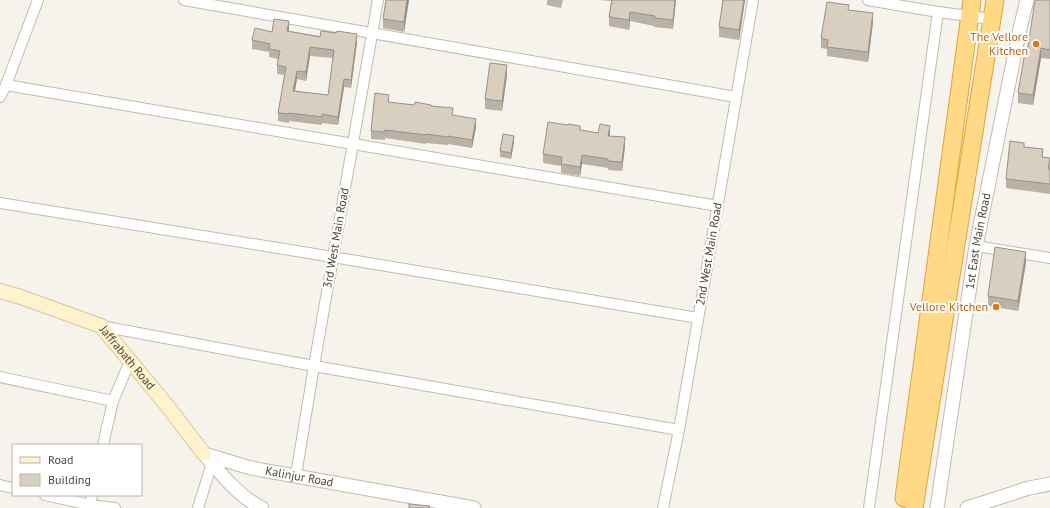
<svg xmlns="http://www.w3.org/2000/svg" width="1050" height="508" viewBox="0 0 1050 508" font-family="'PT Sans',sans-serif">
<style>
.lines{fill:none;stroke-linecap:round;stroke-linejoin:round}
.minor-casing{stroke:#c2bbae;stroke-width:12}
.tertiary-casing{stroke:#c2bbae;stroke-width:15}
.secondary-casing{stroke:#d6c79b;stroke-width:16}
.trunk-casing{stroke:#e0a43c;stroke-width:19}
.minor{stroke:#fff;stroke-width:10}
.tertiary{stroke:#fff;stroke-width:13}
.secondary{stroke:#fff3cd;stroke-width:14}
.trunk{stroke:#ffd985;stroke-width:17}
.wall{fill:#bab2a6;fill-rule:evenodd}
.shaded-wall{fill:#979187}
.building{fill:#d8cfc1;stroke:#979187;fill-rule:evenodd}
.food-dot{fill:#e8710a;stroke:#fff;stroke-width:1.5}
.labels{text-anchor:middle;stroke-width:4;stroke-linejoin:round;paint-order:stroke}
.food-label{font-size:12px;fill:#c56008;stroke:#fff;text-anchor:end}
.street-label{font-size:12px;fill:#4b4439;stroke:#fff}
</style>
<rect width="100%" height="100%" fill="#f6f3ec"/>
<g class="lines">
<defs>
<g id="minor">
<path d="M184,0l552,97"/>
<path d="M868,0l70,12 54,7"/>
<path d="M6,85l712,121"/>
<path d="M0,97l6,-12 32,-85"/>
<path d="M0,203l333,54 365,61"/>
<path d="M976,246l74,12"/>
<path d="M101,326l213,40 365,64"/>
<path d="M0,377l113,24"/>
<path d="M103,445l10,-44 17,-40"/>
<path d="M296,475l18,-109 64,-366"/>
<path d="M0,485l13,3"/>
<path d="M45,495l45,10 25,3"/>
<path d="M90,505l2,-10"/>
<path d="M198,508l14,-45"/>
<path d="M663,508l16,-78 74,-430"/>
<path d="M869,508l69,-496"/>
</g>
<g id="tertiary">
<path id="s1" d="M262,508c-24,-12 -40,-33 -58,-54l47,14 223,40"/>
<path id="s2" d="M937,508l39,-262 43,-213 8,-33"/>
<path d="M967,508l62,-20 21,-4"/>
</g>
<g id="secondary">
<path id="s3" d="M0,291l21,6 80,29 68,82 35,46"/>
</g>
<g id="trunk">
<path d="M904,498l68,-498"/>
<path d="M914,508l81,-508"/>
</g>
</defs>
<!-- minor casing -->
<use href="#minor" class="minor-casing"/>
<!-- tertiary casing -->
<use href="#tertiary" class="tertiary-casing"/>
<!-- secondary casing -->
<use href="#secondary" class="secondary-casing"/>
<!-- trunk casing -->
<use href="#trunk" class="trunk-casing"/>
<!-- minor -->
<use href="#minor" class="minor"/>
<!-- tertiary -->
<use href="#tertiary" class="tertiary"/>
<!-- secondary -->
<use href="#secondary" class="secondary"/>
<!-- trunk -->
<use href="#trunk" class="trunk"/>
</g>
<!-- wall -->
<g class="wall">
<path d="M409,0l-5,32 -21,-4v-9z"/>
<path d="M547,0h16l-2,8 -14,-3z"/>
<path d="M598,0h78l-3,29 -19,-2v-1l-24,-5 -1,9 -20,-4v-9l2,-16z"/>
<path d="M723,0h22l-6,40 -20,-3v-10z"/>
<path d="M1050,0v59l-9,-1 -8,47 -15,-2v-10l9,-40z"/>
<path d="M849,10l24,12 -5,40 -41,-6v-7l-6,-1v-10z"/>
<path d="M289,30l-1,1 69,11 -6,46 -7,-1 -6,38 -16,-2v2l-33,-4v2l-11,-2v-8l7,-38 -8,-1v-9l1,-6 -9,-2v-5l-17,-3v-9zM310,56l23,2 -5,37 -33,-4 2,-12 9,2z"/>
<path d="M507,75l-5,36 -17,-2v-10z"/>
<path d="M389,102l25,3 17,1 22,9 23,12 -4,21 -24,-4v1l-22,-2v1l-41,-6v2l-14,-1v-8z"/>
<path d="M580,130l30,4v2l15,10 -3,25 -14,-1v-2l-26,-4 -2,12 -19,-3v-7l-18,-3v-9z"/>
<path d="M514,142l-3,17 -11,-2v-6z"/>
<path d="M1024,147l19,10 7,1v36l-44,-6v-9z"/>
<path d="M1026,262l-8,49 -30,-5v-10z"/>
</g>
<!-- shaded-wall -->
<g class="shaded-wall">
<path d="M407,0h2l-5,32v-10z"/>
<path d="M675,0h1l-3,29v-9z"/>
<path d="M744,0h1l-6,40v-10z"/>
<path d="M630,12v9l-1,9v-10z"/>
<path d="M873,13v9l-5,40v-10z"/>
<path d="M289,21v9l-2,10v-9z"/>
<path d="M357,34v8l-6,46v-8z"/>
<path d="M310,47v9l-4,25v-9z"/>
<path d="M1041,48v10l-8,47v-10z"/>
<path d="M507,65v10l-5,36v-10z"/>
<path d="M297,71v8l-4,21v-9z"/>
<path d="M344,79v8l-6,38v-8z"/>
<path d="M476,119v8l-4,21v-8z"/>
<path d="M610,126v8l-2,10v-8z"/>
<path d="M514,136v6l-3,17v-6z"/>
<path d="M625,137v9l-3,25v-9z"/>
<path d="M582,155v9l-2,12v-9z"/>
<path d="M1026,252v10l-8,49v-10z"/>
</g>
<!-- building -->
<g class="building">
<path d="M386,0h21l-3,22 -21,-3z"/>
<path d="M612,0h63l-2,20 -19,-2 1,-2 -25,-4 -1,8 -20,-3z"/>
<path d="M723,0h21l-5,30 -20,-3z"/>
<path d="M1035,0h15v50l-9,-2 -8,47 -15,-2 7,-41 2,1z"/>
<path d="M827,2l22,3 -1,5 25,3 -5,39 -41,-5 1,-7 -7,-2z"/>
<path d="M274,19l15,2 -2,10 33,6 1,-6 15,2 1,-2 20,3 -6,46 -7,-1 -6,38 -16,-3v3l-33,-4v1l-11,-1 8,-46 -9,-2 3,-14 -11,-2 1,-5 -18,-4 3,-12 17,4zM310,47l24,3 -6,45 -35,-4 4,-20 9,1z"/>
<path d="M490,63l17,2 -5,36 -17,-2z"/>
<path d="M375,93l14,2 -1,7 26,3 1,-3 16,3v1l22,2 -1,7 24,4 -4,21 -24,-4v1l-22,-3v1l-41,-5v2l-14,-1z"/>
<path d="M548,122l20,3v-1l12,2v4l18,3 2,-9 10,2 -2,10 17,1 -3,25 -14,-1v-2l-26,-4 -2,12 -19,-3 1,-7 -19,-3z"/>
<path d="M503,134l11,2 -3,17 -11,-2z"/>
<path d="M1010,141l14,2v4l19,2 -1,8 8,1 -2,11h2v15l-44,-5z"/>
<path d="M995,247l31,5 -8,49 -30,-5z"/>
<path d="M409,504l21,2 -1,2h-20z"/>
</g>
<!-- markers -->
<g class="food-dot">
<circle cx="1036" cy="44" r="4"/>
<circle cx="996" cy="307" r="4"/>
</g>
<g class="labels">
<!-- food labels -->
<g class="food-label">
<text x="1028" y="41">The Vellore<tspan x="1028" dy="14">Kitchen</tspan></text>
<text x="988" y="311">Vellore Kitchen</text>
</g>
<!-- street labels -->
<g class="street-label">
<text transform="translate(336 238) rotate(-80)" y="4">3rd West Main Road</text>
<text dy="4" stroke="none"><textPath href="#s2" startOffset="270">1st East Main Road</textPath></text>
<text transform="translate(709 254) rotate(-80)" y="4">2nd West Main Road</text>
<text dy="4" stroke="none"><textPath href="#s3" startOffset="148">Jaffrabath Road</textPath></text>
<text dy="4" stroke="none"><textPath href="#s1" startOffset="178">Kalinjur Road</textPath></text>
</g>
</g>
<!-- legend -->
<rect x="12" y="444" width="130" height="52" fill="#ffffff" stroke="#b7b4b0"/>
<rect x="20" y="457" width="20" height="6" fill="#fff3cd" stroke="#b7b4b0"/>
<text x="48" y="464" font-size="12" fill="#4b4439">Road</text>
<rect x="20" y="474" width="20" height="12" fill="#d8cfc1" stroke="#b7b4b0"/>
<text x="48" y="484" font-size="12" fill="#4b4439">Building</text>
</svg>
